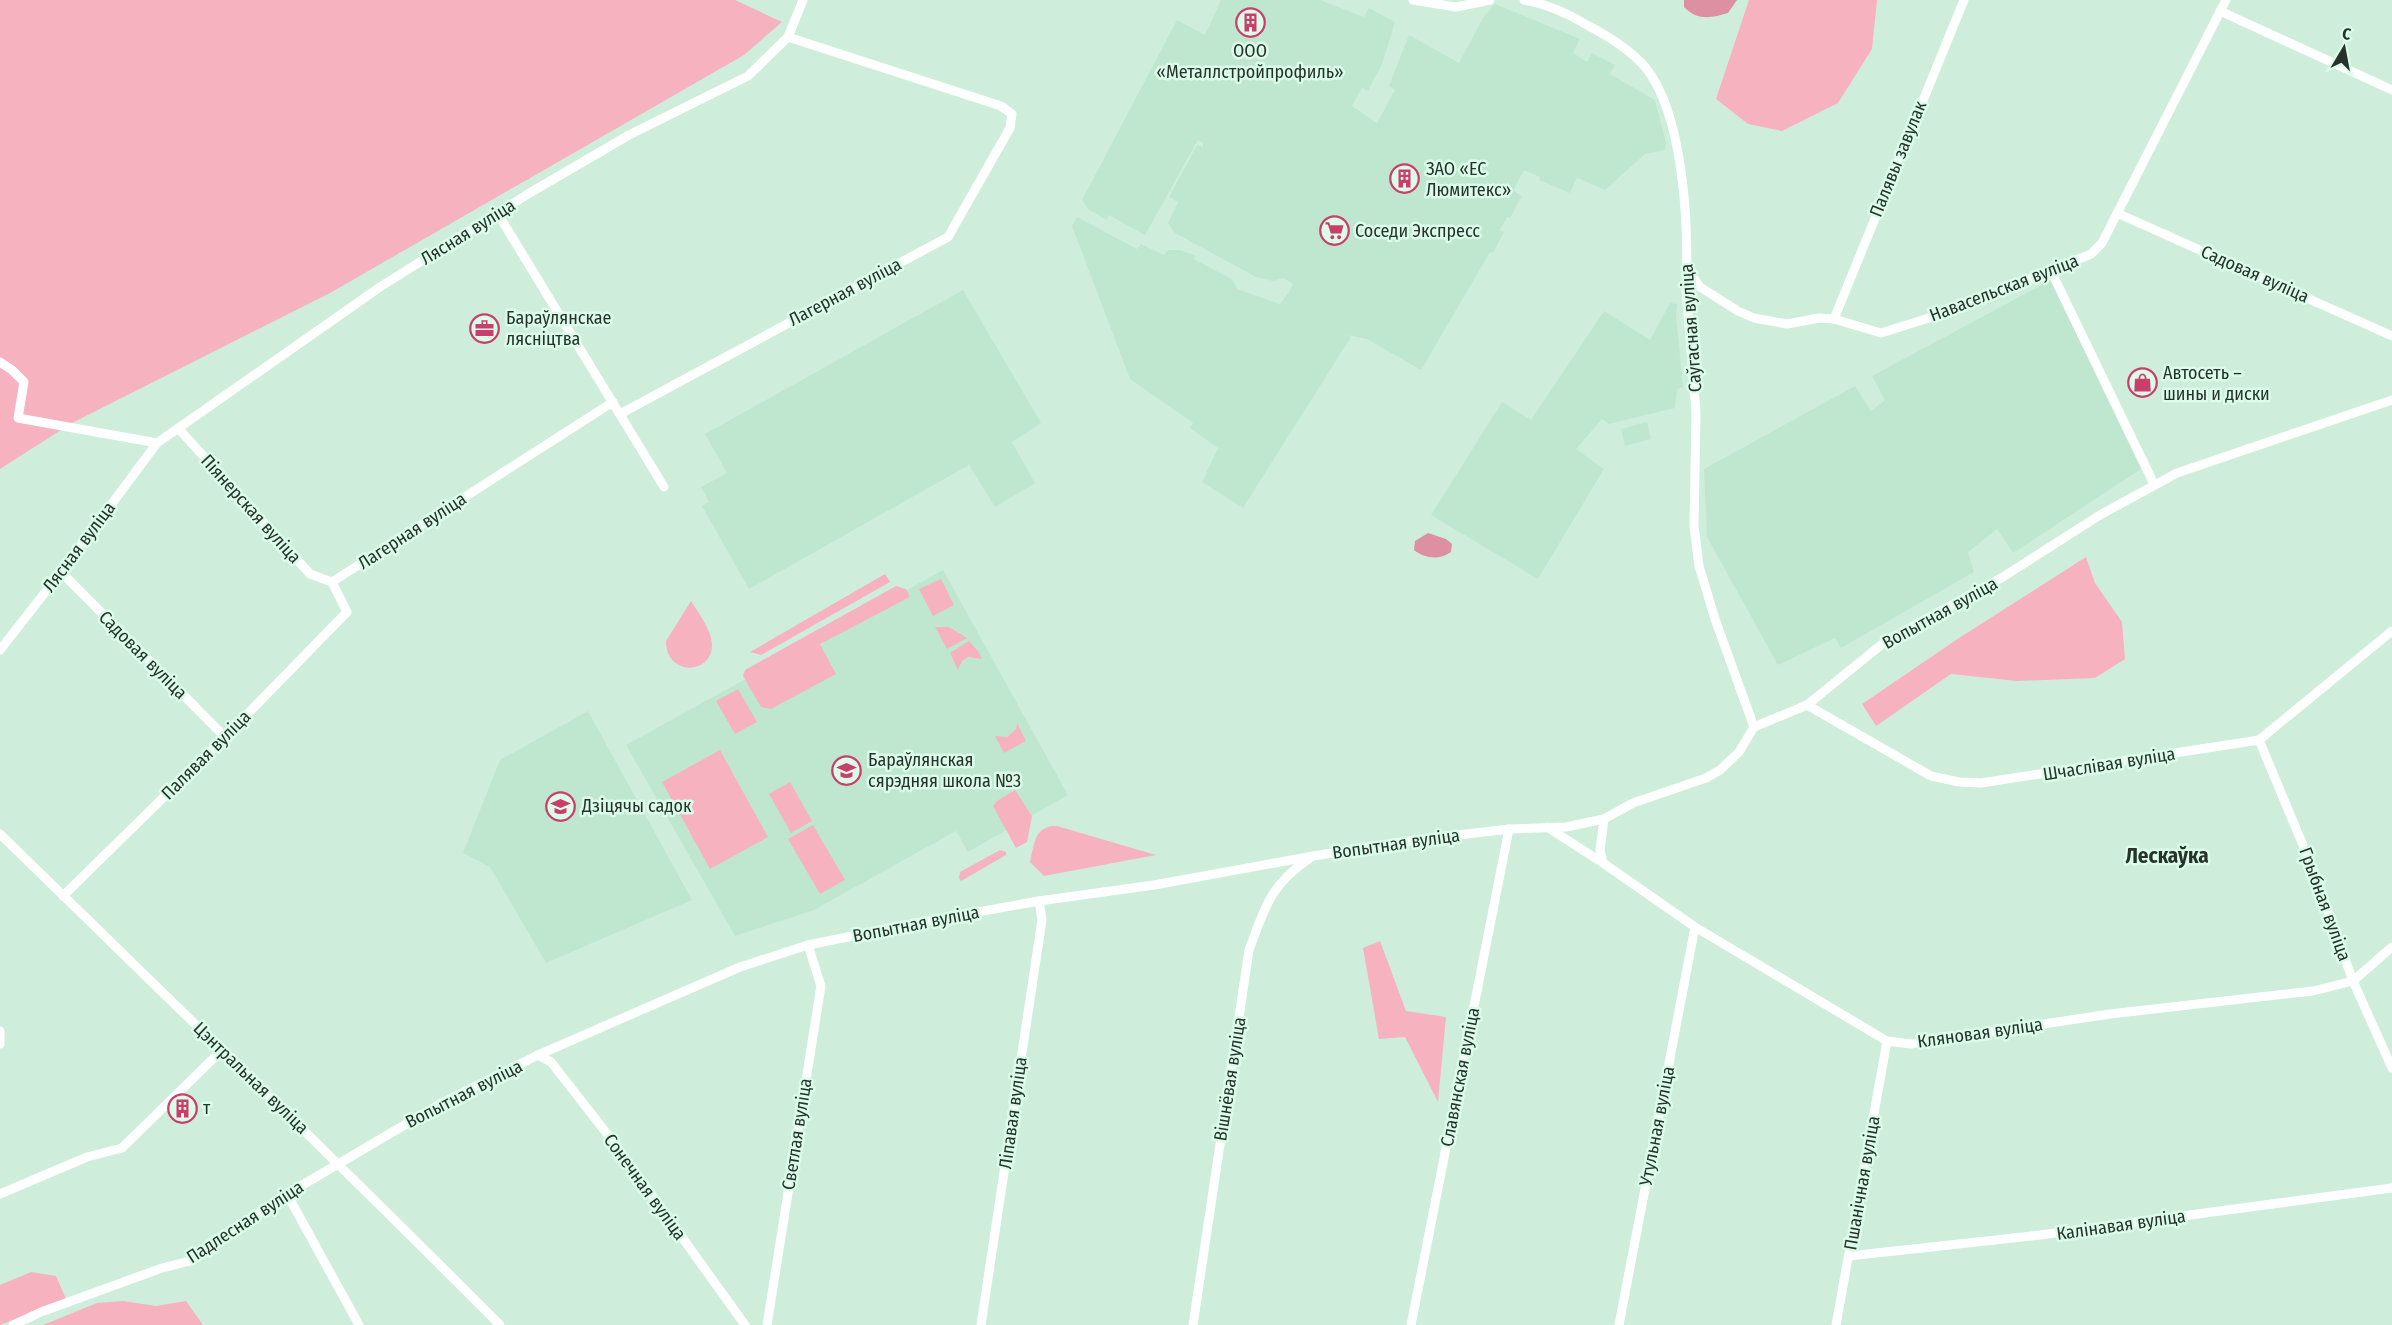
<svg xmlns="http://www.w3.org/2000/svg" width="2392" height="1325" viewBox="0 0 2392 1325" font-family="'Fira Sans Condensed',sans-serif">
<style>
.built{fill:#bfe7cf}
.green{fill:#f7b2c0}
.water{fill:#dd90a1}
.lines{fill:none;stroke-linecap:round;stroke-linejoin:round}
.minor{stroke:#fff;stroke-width:9}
.labels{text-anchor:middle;stroke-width:5;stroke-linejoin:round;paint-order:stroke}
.poi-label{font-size:18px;fill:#26332c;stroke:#dbfce8;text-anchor:start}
.street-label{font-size:18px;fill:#26332c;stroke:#dbfce8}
.quarter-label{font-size:21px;font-weight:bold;fill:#26332c;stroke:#dbfce8}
</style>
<rect width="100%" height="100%" fill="#ceeedb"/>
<!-- built -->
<g class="built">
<path d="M1221,0h99l44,17 5,-9 26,14 -13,42 -14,27 -6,-3 -10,18 25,17 18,-33 -6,-4 20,-51 50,28 24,-45 12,-14 85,35 -7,14 14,9 5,-9 23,12 -5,9 45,26 11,43 -1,7 -20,4 -40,36 -28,-12 -7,15 -31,-13 1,-3 -16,-7 -11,21 9,5 -12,22 -3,-1 -7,13 4,2 -11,21 -3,-1 -69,118 -54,-31 -20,-4 4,2 -108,171 -41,-26 16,-34 -28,-20 3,-5 -63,-44 -58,-153 5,-9 60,32 4,-5 23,11 4,-5h12l16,6 -2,3 39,21 4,9 43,15 9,-12 4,-8 -10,-6 -10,3 -17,-4 -81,-44 -7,-10 10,-21 -9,-5 28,-52 6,2v-4l-5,-3 -53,95 -36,-20 -2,5 -18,-10 -7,-10 95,-180 28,15z"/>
<path d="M2051,280l90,189 -128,84 -16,-24 -29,23 6,20 -133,76 -6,-10 -57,27 -71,-128 -3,-68 151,-83 16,25 14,-11 -13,-24z"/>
<path d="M963,290l78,133 -29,19 23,41 -40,24 -26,-42 -220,124 -47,-83 7,-4 -8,-15 26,-14 -22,-39z"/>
<path d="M1670,303l7,1 -1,11 7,72 -6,2 -2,19 -66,16 -7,-5 -26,30 28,20 -66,110 -107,-64 71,-113 29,18 73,-109 46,29z"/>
<path d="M1647,422l4,17 -26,7 -4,-17z"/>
<path d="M943,570l125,225 -100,57 -12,-21 -142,79 -79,26 -109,-191z"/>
<path d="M588,711l104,189 -146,63 -56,-96 -27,-14 37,-93z"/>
</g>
<!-- green -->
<g class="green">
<path d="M0,0h735l47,22 -38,33 -414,238 -258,130 -72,46z"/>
<path d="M1749,0h128l-5,49 -34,54 -56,28 -34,-7 -32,-25z"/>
<path d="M2086,557l9,26 27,39 3,37 -30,19 -78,3 -66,-7 -75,52 -14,-22 97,-66z"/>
<path d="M885,574l5,8 -129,73 -11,-3z"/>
<path d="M941,579l13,26 -21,11 -14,-27z"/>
<path d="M896,586l10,3 4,8 -90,47 16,30 -65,35 -10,-2 -18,-31 2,-6z"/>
<path d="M691,601c8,13 20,28 21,43 1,31 -46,33 -46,-3z"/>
<path d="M935,627h14l18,11 -20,11z"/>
<path d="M969,641l9,10 4,8 -14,-2 -6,4 -4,9 -8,-17z"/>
<path d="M738,689l19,33 -22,12 -19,-33z"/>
<path d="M1017,723l9,18 -22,12 -9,-17 12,1 9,-8z"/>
<path d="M720,750l48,87 -58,32 -48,-87z"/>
<path d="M790,782l22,39 -21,12 -22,-39z"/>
<path d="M1015,790l17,26 -5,26 -11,6 -23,-42 4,-5z"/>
<path d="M813,825l32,55 -25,14 -32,-55z"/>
<path d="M1053,826h4l99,29 -112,21 -14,-14c4,-16 4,-34 23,-36z"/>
<path d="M1000,850l6,2v3l-45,26 -2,-3 1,-6z"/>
<path d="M1380,941l26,70 40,6 -8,85 -33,-65 -26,2 -16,-91z"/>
<path d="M31,1272l25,4 10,23 -66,26v-40z"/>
<path d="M123,1301l33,5 30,-5 17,24h-160l54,-22z"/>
</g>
<!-- water -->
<g class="water">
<path d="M1684,0h53l-9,13c-16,5 -31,8 -44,-6z"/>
<path d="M1428,533l18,6 6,5 -1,8c-12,9 -27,6 -37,-2l1,-9z"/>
</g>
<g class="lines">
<!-- minor -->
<g class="minor">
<path d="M1413,0l43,7 34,-7"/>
<path d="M1524,0c23,4 43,13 63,25 21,11 43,24 59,43 38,48 43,160 40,221l10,123 -2,114 5,40 16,53 39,108"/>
<path d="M2220,11l172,79"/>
<path d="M2117,213l275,123"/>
<path d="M498,214l166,273"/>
<path d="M1687,268l13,19 38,24 16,7 33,6 32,-6 15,1 47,14 70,-22 140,-57 11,-11 124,-243"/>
<path d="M2051,271l103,213"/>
<path d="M1834,319l130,-319"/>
<path d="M0,362l12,8 12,12 -6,36 139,25"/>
<path d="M620,414l328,-177 62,-109 2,-14 -11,-8 -213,-69"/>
<path d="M61,572l164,165"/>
<path d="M332,582l281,-180"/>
<path d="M0,650l61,-78 96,-129 223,-156 148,-93 101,-59 119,-59 40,-39 15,-37"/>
<path d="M1807,705l124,71 28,6 22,1 278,-43 133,-109"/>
<path d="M2259,740l51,122 43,119 39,87"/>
<path d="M1604,819l-4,31 3,13 92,64 192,114 24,3 199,-30 203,-23 40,-10 39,-34"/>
<path d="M1547,827l56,36"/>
<path d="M0,834c167,163 335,325 500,491"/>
<path d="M63,896l162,-159 122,-125 -15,-30 -22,-8 -132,-146"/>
<path d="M0,1031v13"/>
<path d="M538,1055l13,7 64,82 130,181"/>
<path d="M0,1194l87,-37 35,-9 99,-97"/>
<path d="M287,1194l72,131"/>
<path d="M1849,1256l191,-21 352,-47"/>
<path d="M13,1325l28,-13 121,-44 28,-7 97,-67 155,-91 96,-48 202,-88 68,-22 120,-24 111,-20 115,-16 159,-29 103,-16 93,-11 57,-2 38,-8 29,-16 73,-25 14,-8 19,-18 15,-25 53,-22 79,-64 117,-64 97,-62 77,-42 215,-73"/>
<path d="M767,1325l54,-339 -13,-41"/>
<path d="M981,1325l61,-405 -3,-19"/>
<path d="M1193,1325l56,-375c16,-43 21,-65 61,-92"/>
<path d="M1411,1325l98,-496"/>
<path d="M1619,1325l76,-398"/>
<path d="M1836,1325l51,-284"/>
</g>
</g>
<!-- icons -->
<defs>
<symbol id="building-ring" viewBox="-11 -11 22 22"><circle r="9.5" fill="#dbfce8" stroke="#cb3e6b" stroke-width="1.5"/><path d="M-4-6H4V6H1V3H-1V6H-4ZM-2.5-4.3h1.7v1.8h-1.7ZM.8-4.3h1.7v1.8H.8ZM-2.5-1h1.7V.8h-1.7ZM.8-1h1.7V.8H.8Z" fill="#cb3e6b"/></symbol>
<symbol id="supermarket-ring" viewBox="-11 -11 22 22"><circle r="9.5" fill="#dbfce8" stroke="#cb3e6b" stroke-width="1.5"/><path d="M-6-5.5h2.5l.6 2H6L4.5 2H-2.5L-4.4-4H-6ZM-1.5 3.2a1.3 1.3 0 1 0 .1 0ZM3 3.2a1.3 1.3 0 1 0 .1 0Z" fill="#cb3e6b"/></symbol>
<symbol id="office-ring" viewBox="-11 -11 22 22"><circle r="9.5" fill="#dbfce8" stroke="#cb3e6b" stroke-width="1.5"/><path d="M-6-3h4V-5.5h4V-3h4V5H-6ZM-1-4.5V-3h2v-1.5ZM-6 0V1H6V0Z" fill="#cb3e6b"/></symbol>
<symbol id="shop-ring" viewBox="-11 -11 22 22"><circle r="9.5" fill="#dbfce8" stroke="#cb3e6b" stroke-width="1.5"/><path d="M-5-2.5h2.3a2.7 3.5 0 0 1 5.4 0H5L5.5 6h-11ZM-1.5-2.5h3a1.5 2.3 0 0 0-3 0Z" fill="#cb3e6b"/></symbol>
<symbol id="school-ring" viewBox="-11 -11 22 22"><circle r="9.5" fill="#dbfce8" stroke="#cb3e6b" stroke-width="1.5"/><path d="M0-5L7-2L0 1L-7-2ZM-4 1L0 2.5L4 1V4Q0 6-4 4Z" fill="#cb3e6b"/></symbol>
</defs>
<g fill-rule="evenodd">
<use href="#building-ring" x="1234" y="6" width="33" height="33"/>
<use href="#building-ring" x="1388" y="162" width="33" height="33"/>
<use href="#supermarket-ring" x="1318" y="214" width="33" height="33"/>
<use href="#office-ring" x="468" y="312" width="33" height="33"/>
<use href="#shop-ring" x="2126" y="366" width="33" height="33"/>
<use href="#school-ring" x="830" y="754" width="33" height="33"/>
<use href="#school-ring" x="544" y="790" width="33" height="33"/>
<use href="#building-ring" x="166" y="1092" width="33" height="33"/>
</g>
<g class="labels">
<!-- poi labels -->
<g class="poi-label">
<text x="1250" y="57" text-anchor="middle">ООО<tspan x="1250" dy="21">«Металлстройпрофиль»</tspan></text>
<text x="1426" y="175">ЗАО «ЕС<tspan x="1426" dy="21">Люмитекс»</tspan></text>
<text x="1355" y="237">Соседи Экспресс</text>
<text x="506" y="324">Бараўлянскае<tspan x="506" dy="21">лясніцтва</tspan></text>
<text x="2163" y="379">Автосеть –<tspan x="2163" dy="21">шины и диски</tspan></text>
<text x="868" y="766">Бараўлянская<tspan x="868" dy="21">сярэдняя школа №3</tspan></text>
<text x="582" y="812">Дзіцячы садок</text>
<text x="203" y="1114">т</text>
</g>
<!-- street labels -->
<g class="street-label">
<text transform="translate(1898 159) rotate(-68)" y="6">Палявы завулак</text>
<text transform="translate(468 232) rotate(-32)" y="6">Лясная вуліца</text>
<text transform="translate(2255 274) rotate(24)" y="6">Садовая вуліца</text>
<text transform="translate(2004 288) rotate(-21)" y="6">Навасельская вуліца</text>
<text transform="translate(845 292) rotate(-28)" y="6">Лагерная вуліца</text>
<text transform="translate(1691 328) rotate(-94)" y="6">Саўгасная вуліца</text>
<text transform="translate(251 509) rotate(48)" y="6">Піянерская вуліца</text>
<text transform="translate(412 531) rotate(-33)" y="6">Лагерная вуліца</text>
<text transform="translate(79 547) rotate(-53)" y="6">Лясная вуліца</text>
<text transform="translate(1940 613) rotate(-29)" y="6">Вопытная вуліца</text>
<text transform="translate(143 655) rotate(45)" y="6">Садовая вуліца</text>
<text transform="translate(206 755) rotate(-45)" y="6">Палявая вуліца</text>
<text transform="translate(2109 764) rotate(-9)" y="6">Шчаслівая вуліца</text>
<text transform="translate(1396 844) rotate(-8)" y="6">Вопытная вуліца</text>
<text transform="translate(2325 904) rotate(70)" y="6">Грыбная вуліца</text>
<text transform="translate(916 924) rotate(-11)" y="6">Вопытная вуліца</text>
<text transform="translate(1980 1033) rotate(-8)" y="6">Кляновая вуліца</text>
<text transform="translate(1460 1077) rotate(-79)" y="6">Славянская вуліца</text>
<text transform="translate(251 1078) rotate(44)" y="6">Цэнтральная вуліца</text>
<text transform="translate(1230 1079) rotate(-81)" y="6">Вішнёвая вуліца</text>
<text transform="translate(464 1094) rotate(-27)" y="6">Вопытная вуліца</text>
<text transform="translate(1013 1113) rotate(-82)" y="6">Ліпавая вуліца</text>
<text transform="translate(1657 1126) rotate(-79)" y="6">Утульная вуліца</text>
<text transform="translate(797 1134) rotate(-81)" y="6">Светлая вуліца</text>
<text transform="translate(1862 1183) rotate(-80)" y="6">Пшанічная вуліца</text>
<text transform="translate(645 1187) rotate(54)" y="6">Сонечная вуліца</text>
<text transform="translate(245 1222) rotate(-33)" y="6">Падлесная вуліца</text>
<text transform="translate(2121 1225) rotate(-8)" y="6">Калінавая вуліца</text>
</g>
<!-- quarter labels -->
<g class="quarter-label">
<text x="2167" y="863">Лескаўка</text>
</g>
</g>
<!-- north arrow -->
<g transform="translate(2344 48) rotate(10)" stroke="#dbfce8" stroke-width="4.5" paint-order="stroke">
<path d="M0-4.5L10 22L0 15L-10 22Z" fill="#26332c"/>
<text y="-9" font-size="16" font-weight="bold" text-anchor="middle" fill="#26332c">С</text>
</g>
</svg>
